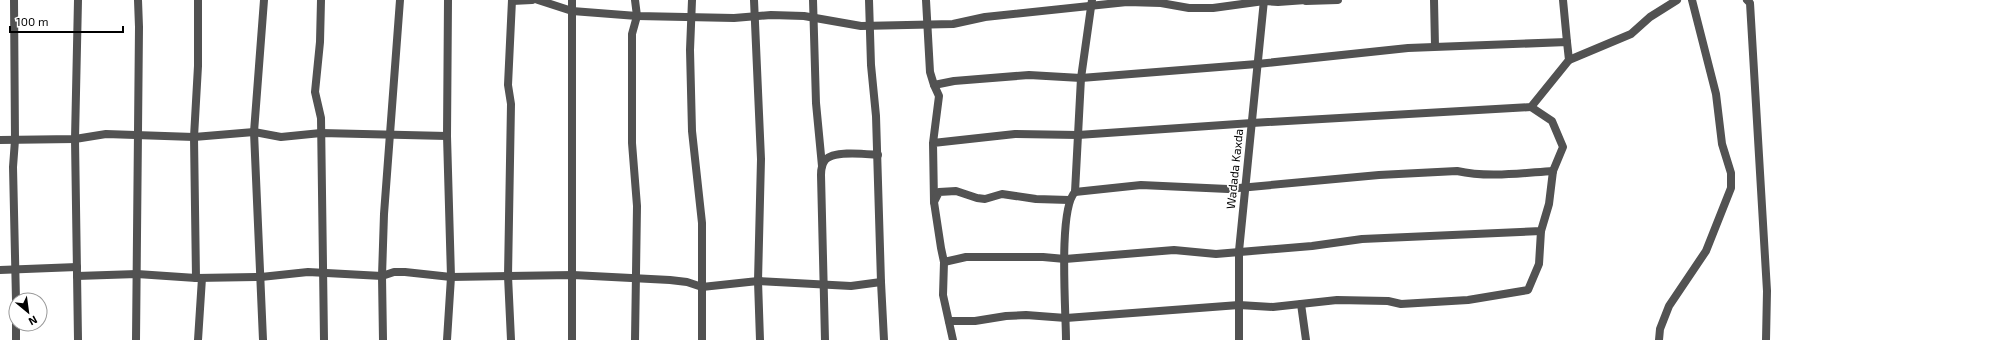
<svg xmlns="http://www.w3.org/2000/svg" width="2012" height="340" viewBox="0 0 2012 340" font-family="'Exo 2',sans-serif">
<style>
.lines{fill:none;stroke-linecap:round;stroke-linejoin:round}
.minor{stroke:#525252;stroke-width:8}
.tertiary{stroke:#525252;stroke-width:8}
.labels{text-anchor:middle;stroke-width:3.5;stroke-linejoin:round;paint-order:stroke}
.street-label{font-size:12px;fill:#000;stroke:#fff}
</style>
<rect width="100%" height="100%" fill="#fff"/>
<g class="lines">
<!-- minor -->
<g class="minor">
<path d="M14,0l1,140 -2,27 3,133"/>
<path d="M321,0l-1,42 -5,50 6,26 3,222"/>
<path d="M538,0l34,11 65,5 97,2 37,-3 33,1 57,10 92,-2 32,-7 142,-15 34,1 28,5h24l51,-7 14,1 28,-2"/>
<path d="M635,0l2,16 -5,18v109l5,63 -2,134"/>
<path d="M692,0l-2,50 2,81 10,92v117"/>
<path d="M754,0l7,159 -3,122 2,59"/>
<path d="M813,0l3,103 6,63"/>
<path d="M869,0l2,65 5,51 5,166 3,58"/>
<path d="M926,0l4,72 4,13"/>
<path d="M1434,0l1,46"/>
<path d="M1563,0l4,42"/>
<path d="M1747,0l3,3 17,288 -1,49"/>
<path d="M512,1l20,-1"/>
<path d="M1306,1l32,-1"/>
<path d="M1569,60l62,-26 19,-17 27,-17"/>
<path d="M0,140l75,-1 31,-5 88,3 60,-5 27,5 40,-4 126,3"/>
<path d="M933,143l82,-9 63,1 174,-12 279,-16 38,-47 -2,-18 -159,6 -151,16 -176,14 -52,-3 -75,6 -20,4 5,11 -6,47 1,59"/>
<path d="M1075,192l66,-7 87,4 151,-14 78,-4c31,7 65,2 96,0"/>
<path d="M944,262l22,-5h77l22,2 109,-9 42,4 96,-8 50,-7 179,-8 8,-27 4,-33 10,-24 -11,-26 -21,-14"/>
<path d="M0,270l77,-3"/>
<path d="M77,276l60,-2 59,4 65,-1 47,-5 74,4 12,-4h11l46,5 122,-2 97,5 17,2 15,5 56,-6 93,5 30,-4"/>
<path d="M196,278l-2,-141 4,-71v-66"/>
<path d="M1301,304l5,36"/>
<path d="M949,321h26l31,-5 20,-1 40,3 173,-13 34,2 64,-7 51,1 13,3 67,-4 60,-10 11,-26 2,-33"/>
<path d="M16,340v-16"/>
<path d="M78,340l-3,-201 3,-139"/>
<path d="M136,340l3,-313 -1,-27"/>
<path d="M198,340l4,-62"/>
<path d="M263,340l-9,-208 10,-132"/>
<path d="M383,340l-1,-64 2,-62 16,-214"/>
<path d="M447,340l4,-63 -4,-141 1,-136"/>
<path d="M511,340l-3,-64 3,-172 -3,-19 4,-85"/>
<path d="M572,340v-340"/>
<path d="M825,340l-4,-165c0,-5 1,-11 4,-15 9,-10 40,-6 53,-5"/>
<path d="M953,340l-10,-45 1,-33 -3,-14 -7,-46 5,-10 17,-1 21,7 8,1 17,-5 34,5 33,1"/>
<path d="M1066,340c0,-28 -8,-131 9,-148l6,-114 11,-78"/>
<path d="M1659,340l1,-11 9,-23 37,-55 25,-63v-15l-9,-29 -6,-50 -24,-94"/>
</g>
<!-- tertiary -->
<path class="tertiary" d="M1239,340v-89l25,-251"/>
</g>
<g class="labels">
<!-- street labels -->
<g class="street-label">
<text transform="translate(1235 169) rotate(-84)" y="4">Wadada Kaxda</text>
</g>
</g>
<!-- north arrow -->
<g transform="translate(28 312) rotate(151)"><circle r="19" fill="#ffffff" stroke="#999999"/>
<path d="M0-3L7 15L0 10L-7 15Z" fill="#000000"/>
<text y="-6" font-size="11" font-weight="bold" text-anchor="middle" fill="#000000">N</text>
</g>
<!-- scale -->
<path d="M10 26v6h113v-6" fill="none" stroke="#000000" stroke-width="2"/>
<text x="16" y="26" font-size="12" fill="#000000" stroke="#ffffff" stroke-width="3" paint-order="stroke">100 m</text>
</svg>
